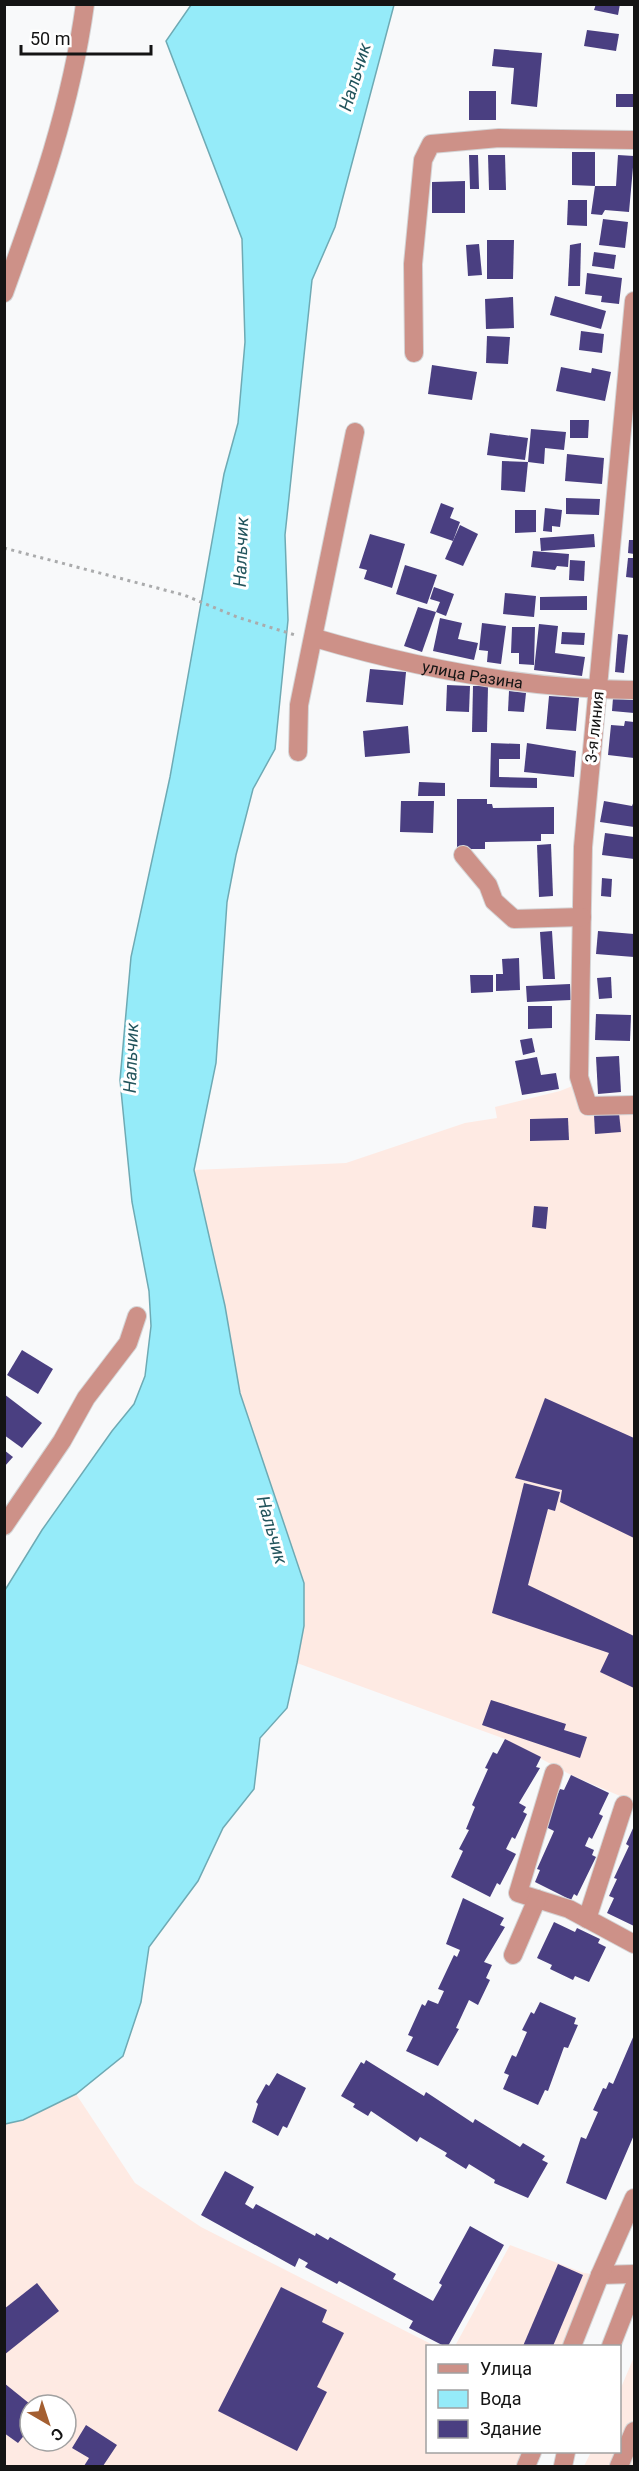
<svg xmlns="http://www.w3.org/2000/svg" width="639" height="2471" viewBox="0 0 639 2471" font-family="Roboto,sans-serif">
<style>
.industrial{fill:#feeae3;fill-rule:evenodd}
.water{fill:#95ebf9;stroke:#6eaab4;stroke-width:1.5}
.building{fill:#4a3f81}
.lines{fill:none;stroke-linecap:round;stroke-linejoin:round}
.minor-casing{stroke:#d4d4d5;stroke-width:20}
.path{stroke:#aaabac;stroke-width:3;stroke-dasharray:3 4.5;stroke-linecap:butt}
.minor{stroke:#cd9188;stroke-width:18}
.labels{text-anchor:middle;stroke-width:6;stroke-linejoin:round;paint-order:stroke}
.street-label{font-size:16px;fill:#141414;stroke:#fff}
.water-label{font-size:18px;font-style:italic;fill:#23555d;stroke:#fff}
</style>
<rect width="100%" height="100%" fill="#f8f9fa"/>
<!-- industrial -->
<g class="industrial">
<path d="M580,1083l3,13 51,9v697l-63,-27 -66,-36 -208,-76 7,-37v-43l-64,-190 -15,-87 -31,-136 152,-7 119,-40 32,-5 -2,-11 65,-16z"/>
<path d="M76,2094l59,89 66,44 234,119h-7v106h104l-6,14h-521l-1,-342 19,-4zM30,2405h36v36h-36z"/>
<path d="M510,2245l74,28 16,2 -28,71h-117z"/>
<path d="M634,2357v109h-50l7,-14h29v-62z"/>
</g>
<!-- water -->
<path class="water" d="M191,5h203l-59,222 -23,53 -27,255 3,85 -13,129 -22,40 -17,66 -9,47 -11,161 -22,107 31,136 15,87 64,190v43l-7,37 -10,45 -27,30 -6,51 -31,39 -25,53 -49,66 -8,55 -18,54 -47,38 -53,26 -18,4v-534l37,-60 70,-99 22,-27 11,-28 6,-50 -2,-35 -17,-89 -12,-122 11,-123 39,-180 54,-303 14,-51 7,-81 -3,-103 -76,-198z"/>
<!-- building -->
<g class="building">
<path d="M596,4h24l-2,11 -24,-5z"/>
<path d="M587,30l32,4 -3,17 -32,-5z"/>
<path d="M494,49l48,4 -5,54 -26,-3 3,-36 -22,-2z"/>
<rect x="469" y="91" width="27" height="29"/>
<rect x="616" y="94" width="18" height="13"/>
<path d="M572,152h23v34h21l2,-31 16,1 -5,56 -24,-2 -3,5 -11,-1 4,-28 -23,-1z"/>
<path d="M469,155h9l1,34h-9z"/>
<path d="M488,155h17l1,35h-17z"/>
<path d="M465,181v32h-33v-31z"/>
<path d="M568,200h19v26l-20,-1z"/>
<path d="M603,219l25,3 -3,26 -26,-3z"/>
<path d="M487,240h27l-1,39h-26z"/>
<path d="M581,243l-1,43h-12l2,-41z"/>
<path d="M479,244l3,31 -14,1 -2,-31z"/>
<path d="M594,252l22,3 -2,14 -22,-3z"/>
<path d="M587,273l35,5 -3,26 -18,-2 1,-6 -17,-2z"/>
<path d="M555,296l51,15 -5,18 -51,-14z"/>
<path d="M513,297l1,31 -28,1 -1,-30z"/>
<path d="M581,331l23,3 -2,19 -23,-3z"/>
<path d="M487,336l23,1 -2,27 -22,-1z"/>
<path d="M432,365l45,7 -5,28 -44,-6z"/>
<path d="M561,367l30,6 1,-5 19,4 -6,29 -49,-10z"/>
<path d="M570,420h19l-1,18h-18z"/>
<path d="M531,429l35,3 -2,18 -19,-2 -1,16 -16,-2z"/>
<path d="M490,433l38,5 -3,22 -38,-5z"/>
<path d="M567,454l37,4 -2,26 -37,-3z"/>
<path d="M502,461l26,1 -3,30 -24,-2z"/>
<path d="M566,498l34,1 -1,16 -33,-1z"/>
<path d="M441,503l13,5 -4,10 10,4 -7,19 -23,-8z"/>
<path d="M545,508l17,2 -2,17 -8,-1v6l-9,-1z"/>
<path d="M515,510h21v22l-21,1z"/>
<path d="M460,525l18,9 -15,32 -18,-7z"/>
<path d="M370,534l35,10 -13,44 -28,-9 3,-9 -8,-2z"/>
<path d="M594,534l1,13 -54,4 -1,-13z"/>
<path d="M629,540h5v14l-6,-1z"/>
<path d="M533,551l36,3 -1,13 -11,-1 -2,4 -24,-3z"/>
<path d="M628,558h6v20l-8,-1z"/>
<path d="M570,560l15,1 -1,20 -15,-1z"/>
<path d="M405,565l32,10 -10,29 -31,-10z"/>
<path d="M434,587l20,7 -8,22 -10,-4 4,-10 -10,-3z"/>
<path d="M505,593l31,3 -2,21 -31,-3z"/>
<path d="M587,596v14h-47v-13z"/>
<path d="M418,607l18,5 -14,40 -18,-6z"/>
<path d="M440,618l22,5 -4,16 20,4 -4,17 -41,-9z"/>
<path d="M482,623l24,3 -5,38 -14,-2 1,-11 -9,-1z"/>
<path d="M539,624l19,2 -3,27 30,4 -3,19 -48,-6z"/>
<path d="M512,627h23l-1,38 -15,-1v-11h-8z"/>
<path d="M562,632l23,1 -1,12 -23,-1z"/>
<path d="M618,634l10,1 -4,38 -9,-1z"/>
<path d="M370,669l36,3 -3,33 -37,-3z"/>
<path d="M447,685l23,1 -1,26 -23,-1z"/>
<path d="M473,686h15l-1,46h-15z"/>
<path d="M509,691l17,2 -2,19 -16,-1z"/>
<path d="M549,696l30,2 -3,33 -30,-2z"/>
<path d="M613,698l21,2v13l-22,-2z"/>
<path d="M625,721l9,1v36l-26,-3 3,-30 13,1z"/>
<path d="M408,726l2,27 -45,4 -2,-26z"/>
<path d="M491,743l29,1v15h-21v18l38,1v10l-47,-1z"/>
<path d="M527,743l49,8 -2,26 -50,-5z"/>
<path d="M419,782l26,1v13h-27z"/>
<path d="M457,799h30v5h5l1,4 61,-1v27h-13v7l-56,1v7h-28z"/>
<path d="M401,801h33l-1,32 -33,-1z"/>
<path d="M604,801l28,5 2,-5v26l-34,-5z"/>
<path d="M605,833l29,4v22l-32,-4z"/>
<path d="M551,844l2,52 -14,1 -2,-52z"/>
<path d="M602,878l10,1 -1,18 -10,-1z"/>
<path d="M552,931l3,48h-12l-3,-47z"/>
<path d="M598,931l36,3v23l-38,-3z"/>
<path d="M519,958l1,32 -24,1v-17h7l-1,-15z"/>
<path d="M470,975h23v17l-22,1z"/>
<path d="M611,977l1,21 -13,1 -2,-21z"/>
<path d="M570,984l1,16 -44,2 -1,-16z"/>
<path d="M528,1006h24v22l-24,1z"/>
<path d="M596,1014l35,1 -1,26 -35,-1z"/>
<path d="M532,1038l3,14 -12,3 -3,-15z"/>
<path d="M619,1056l2,36 -23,2 -2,-37z"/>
<path d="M537,1057l4,18 15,-2 3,16 -37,6 -7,-34z"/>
<path d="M619,1113l2,19 -26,2 -1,-19z"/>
<path d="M568,1118l1,22 -39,1v-22z"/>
<path d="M534,1206l14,1 -2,22 -14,-2z"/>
<path d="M22,1350l31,19 -15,25 -31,-19z"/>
<path d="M4,1394l38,29 -20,25 -18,-13z"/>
<path d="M545,1398l89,40v100l-74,-36 2,-12 -47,-12z"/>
<path d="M4,1450l9,7 -9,10z"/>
<path d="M524,1483l36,9 -5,19 -7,-2 -20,76 106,51v52l-34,-16 9,-19 -117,-40z"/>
<path d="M491,1700l75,24 -2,6 23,7 -7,21 -98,-33z"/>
<path d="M505,1739l36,18 -5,10 4,1 -21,35 7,4 -3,5 4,2 -12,25 -3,-2 -6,12 10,5 -16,31 -3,-2 -7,14 -39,-20 12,-26 -4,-2 10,-19 -3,-1 9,-22 -3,-2 16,-36 -3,-1 8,-16 4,2z"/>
<path d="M571,1775l38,18 -10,21 4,2 -11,23 -3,-2 -4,9 9,4 -2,5 4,2 -19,39 -3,-2 -3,6 -36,-18 5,-12 -3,-1 17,-38 -8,-4 5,-11 -3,-1 12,-26 4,1z"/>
<path d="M634,1826v100l-27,-13 7,-15 -5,-2 8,-17 -3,-1 15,-32 -3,-2z"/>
<path d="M463,1898l41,20 -4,7 5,2 -21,35 8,3 -6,13 4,2 -12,25 -9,-5 -13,28 3,1 -21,37 -32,-15 7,-14 -5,-2 14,-31 3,2 3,-6 10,4 6,-13 -6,-2 16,-34 3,2 3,-7 -14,-6z"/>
<path d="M554,1922l21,10 2,-4 23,11 -2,4 8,4 -17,35 -14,-6 -2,4 -23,-11 2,-4 -15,-7z"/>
<path d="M540,2002l36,16 -2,6 4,1 -10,23 -4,-1 -16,44 -3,-1 -7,15 -35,-16 6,-14 -5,-2 8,-18 4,2 11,-25 -5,-2 9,-18 3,2z"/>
<path d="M634,2035v100l-28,65 -40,-17 15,-46 5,2 12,-27 -5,-2 10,-22 3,1 3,-7 4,2z"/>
<path d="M366,2060l58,36 2,-4 47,31 2,-4 45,28 3,-4 22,13 -3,4 6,3 -20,35 -34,-15 1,-3 -26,-16 -3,5 -21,-13 2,-3 -27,-16 -3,5 -46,-31 -3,5 -15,-9 2,-3 -14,-8 20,-34 3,2z"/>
<path d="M277,2073l29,15 -19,40 -4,-2 -5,10 -26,-14 6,-18 -2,-2 10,-18 3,2z"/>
<path d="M225,2171l29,16 -9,17 8,5 3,-5 59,32 1,-3 12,7 2,-3 66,37 -3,5 40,22 9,-16 -3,-2 31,-57 34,19 -56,101h-4l-35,-18 4,-7 -74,-40 -2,3 -32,-17 3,-4 -9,-5 -4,9 -94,-52z"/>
<path d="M558,2264l25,11 -30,71h-30z"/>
<path d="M37,2283l22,28 -55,44v-46z"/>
<path d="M281,2287l46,23 -5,12 22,11 -27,54 10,5 -30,59 -79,-40z"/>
<path d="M4,2383l26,21v24l-12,15 -14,-10z"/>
<path d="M86,2425l31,20 -14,21h-19l5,-8 -17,-10z"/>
</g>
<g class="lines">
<defs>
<g id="minor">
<path d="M4,293c35,-97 67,-186 81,-289"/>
<path d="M634,301l-51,546 -4,230 9,29 46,-1"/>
<path d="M414,353l-1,-89 10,-104 8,-16 68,-6 135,2"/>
<path id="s1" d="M315,638c105,31 209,51 319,52"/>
<path d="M298,752l1,-47 56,-273"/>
<path d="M463,855l25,30 6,16 20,18 68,-2"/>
<path d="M4,1526l58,-85 24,-43 42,-55 9,-27"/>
<path d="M554,1773l-36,120 51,16 65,35"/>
<path d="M587,1919l37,-114"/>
<path d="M513,1955l24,-56"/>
<path d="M600,2275l34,-1"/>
<path d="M572,2346l28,-71 34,-77"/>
<path d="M611,2346l23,-59"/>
<path d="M526,2466l6,-14"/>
<path d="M563,2466l3,-14"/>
<path d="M619,2466l15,-35"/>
</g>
</defs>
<!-- minor casing -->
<use href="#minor" class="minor-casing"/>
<!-- path -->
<path class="path" d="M4,548l180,47 53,22 58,18"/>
<!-- minor -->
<use href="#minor" class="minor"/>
</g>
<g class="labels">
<!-- street labels -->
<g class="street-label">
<text dy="6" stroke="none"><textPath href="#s1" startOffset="162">улица Разина</textPath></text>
<text transform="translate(594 727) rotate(-84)" y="6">3-я линия</text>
</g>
<!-- water labels -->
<g class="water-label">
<text transform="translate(355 77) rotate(-73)" y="6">Нальчик</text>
<text transform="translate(241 552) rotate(-88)" y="6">Нальчик</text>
<text transform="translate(131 1058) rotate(-88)" y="6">Нальчик</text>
<text transform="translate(272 1530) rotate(74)" y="6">Нальчик</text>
</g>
</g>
<!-- border -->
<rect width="639" height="2471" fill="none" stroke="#141414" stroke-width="12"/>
<!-- legend -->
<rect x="426" y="2345" width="195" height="108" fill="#ffffff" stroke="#a1a1a1" stroke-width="1.5"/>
<rect x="438" y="2364" width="30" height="9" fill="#cd9188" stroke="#a1a1a1" stroke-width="1.5"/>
<text x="480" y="2375" font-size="18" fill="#141414">Улица</text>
<rect x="438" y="2390" width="30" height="18" fill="#95ebf9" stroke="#a1a1a1" stroke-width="1.5"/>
<text x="480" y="2405" font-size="18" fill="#141414">Вода</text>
<rect x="438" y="2420" width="30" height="18" fill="#4a3f81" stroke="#a1a1a1" stroke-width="1.5"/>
<text x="480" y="2435" font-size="18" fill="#141414">Здание</text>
<!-- north arrow -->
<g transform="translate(48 2423) rotate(141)"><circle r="28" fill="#ffffff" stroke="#a1a1a1" stroke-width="1.5"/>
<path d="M0-4.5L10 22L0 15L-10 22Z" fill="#a45f31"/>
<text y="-9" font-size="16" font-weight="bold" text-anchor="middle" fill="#141414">С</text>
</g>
<!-- scale -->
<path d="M21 45v9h130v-9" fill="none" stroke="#141414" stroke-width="3"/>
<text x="30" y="45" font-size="18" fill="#141414" stroke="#ffffff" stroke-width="4.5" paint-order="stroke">50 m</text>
</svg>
